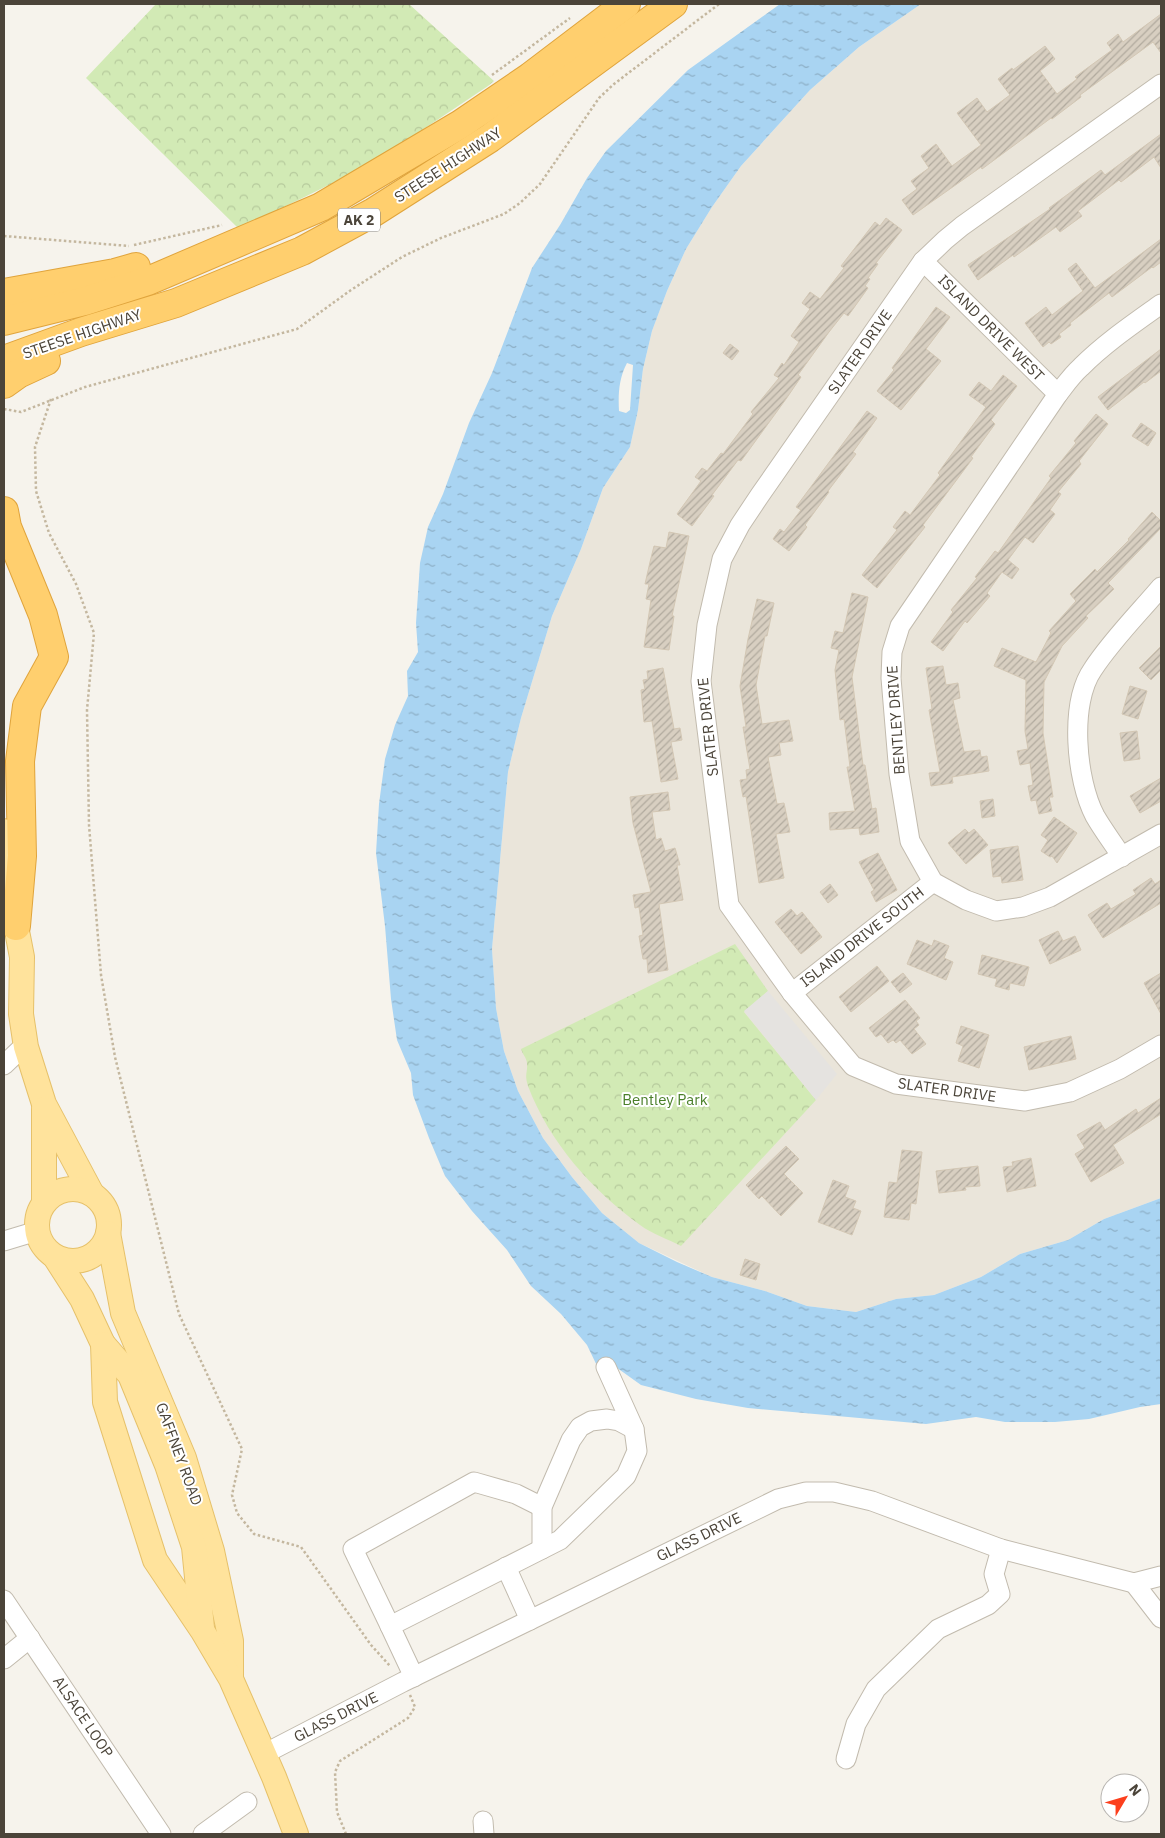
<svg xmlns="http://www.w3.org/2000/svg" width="1165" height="1838" viewBox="0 0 1165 1838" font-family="'IBM Plex Sans',sans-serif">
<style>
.residential{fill:#eae5da}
.forest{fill:url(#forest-crowns)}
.parking{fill:#e5e3e0}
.water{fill:url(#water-ripples);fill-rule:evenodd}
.building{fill:url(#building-hatch);stroke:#d3c7b4}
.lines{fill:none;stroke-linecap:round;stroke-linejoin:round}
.minor-casing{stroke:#c2bbae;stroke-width:21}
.major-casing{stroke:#e6c16a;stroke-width:26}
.highway-casing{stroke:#e0a43c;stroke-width:30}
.path{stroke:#c4b79f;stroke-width:2.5;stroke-dasharray:2.5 2.5;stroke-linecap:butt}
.minor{stroke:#fff;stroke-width:19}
.major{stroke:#ffe39c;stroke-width:24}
.highway{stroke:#ffcf6e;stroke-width:28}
.labels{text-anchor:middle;stroke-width:4;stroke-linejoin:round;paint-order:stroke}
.shield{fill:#fff;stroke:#817c74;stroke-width:1}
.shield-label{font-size:14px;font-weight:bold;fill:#4b4439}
.street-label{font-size:15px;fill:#4b4439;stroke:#fff}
.park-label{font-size:15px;fill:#4a7f2a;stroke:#fff}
</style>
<defs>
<pattern id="forest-crowns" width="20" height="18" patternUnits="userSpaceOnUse" patternTransform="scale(1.25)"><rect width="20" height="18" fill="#d2eab5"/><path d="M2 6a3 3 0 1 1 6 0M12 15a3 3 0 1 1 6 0" fill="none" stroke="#b6ca9c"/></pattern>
<pattern id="water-ripples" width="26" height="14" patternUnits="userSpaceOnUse" patternTransform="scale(1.25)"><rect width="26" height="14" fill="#a9d4f2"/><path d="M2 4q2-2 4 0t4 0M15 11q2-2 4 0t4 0" fill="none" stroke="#8caec5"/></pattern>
<pattern id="building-hatch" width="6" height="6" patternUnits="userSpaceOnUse" patternTransform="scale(1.25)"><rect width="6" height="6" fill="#d8cfc1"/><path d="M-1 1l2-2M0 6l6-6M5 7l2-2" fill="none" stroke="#b1aa9e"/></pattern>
</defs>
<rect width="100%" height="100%" fill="#f6f3ec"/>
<!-- residential -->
<path class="residential" d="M921,4h240v1194l-57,21 -36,21 -48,14 -39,23 -47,18 -38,4 -40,13 -49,-6 -42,-15 -53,-14 -73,-34 -37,-30 -30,-36 -29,-39 -25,-47 -14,-40 -8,-43 -4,-59 16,-177 13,-54 31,-102 29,-67 22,-61 27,-41 8,-37 5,-41 9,-38 15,-40 19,-42 26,-42 29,-41 69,-76 49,-43z"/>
<!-- forest -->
<g class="forest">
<path d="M156,4h253l85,77 -6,5c-44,29 -87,60 -133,85 -38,21 -77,39 -117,57l-152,-150z"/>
<path d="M735,944l33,47 -24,21 72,88 -135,146c-13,-7 -29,-12 -41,-21 -48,-35 -91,-83 -112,-139 -4,-12 0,-14 -1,-23 0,-4 -5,-10 -6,-14z"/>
</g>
<!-- parking -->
<path class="parking" d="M768,991l69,83 -21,26 -72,-89z"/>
<!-- water -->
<path class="water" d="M780,4h141l-62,43 -49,43 -69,76 -29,41 -26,42 -19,42 -15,40 -9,38 -5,41 -8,37 -27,41 -22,61 -29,67 -31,102 -13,54 -16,177 4,59 8,43 14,40 25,47 29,39 30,36 37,30 38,19 35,15 53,14 42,15 49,6 40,-13 38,-4 47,-18 39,-23 48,-14 36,-21 57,-21v206l-21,3 -51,12 -34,3h-50l-29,-5 -50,7 -178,-16 -52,-9 -55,-14 -28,-20 -14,5 -12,-25 -26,-31 -30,-28 -24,-36 -35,-39 -27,-35 -16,-38 -16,-43 -2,-22 -14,-33 -6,-41 -6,-73 -9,-73 3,-49 6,-45 10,-34 13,-29 -1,-25 11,-19 -2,-29 4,-60 8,-36 15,-33 26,-71 23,-50 40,-105 28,-43 27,-47 19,-27 82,-81zM627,363l6,2 -3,45 -4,3 -7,-2c-1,-17 0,-33 8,-48z"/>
<!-- building -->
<g class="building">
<path d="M1161,14v39l-8,-11 -73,53 1,2 -29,22 -1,-1 -69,51 -1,-2 -68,48 -11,-15 15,-11 -6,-8 18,-13 -8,-12 15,-12 16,22 29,-21 -24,-32 20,-15 10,14 23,-17 -12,-16 14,-11 1,2 32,-24 10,13 -15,12 17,23 20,-15 -2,-2 37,-27 -5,-7 11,-9 5,8z"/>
<path d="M1161,134v34l-7,-11 -33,25 -2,-2 -41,31 4,5 -22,16 -4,-5 -42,30 -1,-2 -35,25 -10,-15 82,-56 -1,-1 52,-38 4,5z"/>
<path d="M886,218l16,12 -26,33 2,1 -10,14 2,1 -5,7 3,2 -20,28 -4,-3 -15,19 -31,43 3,2 -15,22 -45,62 -3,-1 -26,35 2,1 -22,30 -15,-12 24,-33 -6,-4 7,-9 5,3 14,-18 2,1 30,-40 -2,-2 28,-34 -5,-3 8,-12 2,2 15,-23 -8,-6 19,-27 -8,-6 8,-11 10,7 24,-31 -3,-2 34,-44 5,4z"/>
<path d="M1161,239v23l-8,6 -1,-1 -40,30 -3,-4 -39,30 1,2 -12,9 2,3 -10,7 -2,-2 -6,5 -18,-24 21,-16 6,8 31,-24 -15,-22 8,-6 19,25z"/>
<path d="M936,307l14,10 -24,32 15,12 -40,49 -24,-19 17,-21 -2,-2z"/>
<path d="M730,344l9,7 -7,9 -9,-7z"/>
<path d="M1161,349v22l-16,12 -1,-1 -36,28 -10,-13z"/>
<path d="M1003,375l14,11 -26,34 4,4 -24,33 2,1 -50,67 2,2 -48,61 -15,-13 35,-45 -4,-3 12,-16 5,4 30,-40 -2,-2 48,-66 -17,-12 10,-13 12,9z"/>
<path d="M867,411l10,7 -24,34 3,2 -28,37 1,1 -24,33 2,2 -18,24 -16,-12 7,-10 4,3 17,-22 -5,-3z"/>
<path d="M1096,414l12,10 -29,37 2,3 -23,28 3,2 -11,16 5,4 -22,29 -8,-6 -17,23 11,9 -7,10 -10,-7 -15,21 3,3 -23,27 -2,-2 -22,30 -12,-9 22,-30 -2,-2 26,-32 -2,-1 20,-26 3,2 53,-75 -2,-2 27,-33 -2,-2z"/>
<path d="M1141,423l15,10 -8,13 -16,-10z"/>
<path d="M1152,512l9,9v7l-53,55 6,6 -28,27 2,2 -26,28 -18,36 -1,51 10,64h-4l3,14 -13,3 -3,-14 -5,1 -3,-15 5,-1 -3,-22 -10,2 -3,-14 11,-2 -3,-18 1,-51 -32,-14 8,-18 34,14 15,-29 -2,-2 27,-30 -6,-7 25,-25 2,3 32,-32 -1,-1z"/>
<path d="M669,532l20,4 -17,80h2l-5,34 -25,-3 7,-47 -5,-1 3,-15h-4l5,-22 4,-16 12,2z"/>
<path d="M852,593l16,4 -16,80 11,88h2l7,44 4,-1 3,24 -19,3 -1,-7 -29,2 -1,-17 26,-2 -8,-44h3l-6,-48 -4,1 -5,-50 4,-20 -8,-2 4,-17 8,2z"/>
<path d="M757,599l17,4 -7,33h-2l-9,49 6,39 27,-4 4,21 -14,2 2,12 -13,2 9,47 7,-1 6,29 -14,2 8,44 -25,5 -13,-87 -3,1 -3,-17 7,-1 -1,-9 4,-1 -7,-42h3l-6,-41 8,-47z"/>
<path d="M1161,646v24l-10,10 -12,-12z"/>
<path d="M943,666l3,19 12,-2 2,15 -7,2 11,52 16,-2 1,7 6,-1 2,15 -37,6 1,6 -22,3 -2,-13 11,-1 -11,-62 3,-1 -6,-41z"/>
<path d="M663,668l11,61 6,-1 2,12 -11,2 7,37 -17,3 -9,-61 -8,1 -3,-32 4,-1 -2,-9 5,-1 -1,-8z"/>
<path d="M1130,686l17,5 -9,28 -16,-5z"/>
<path d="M1137,731l3,28 -16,2 -4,-28z"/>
<path d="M1161,778v23l-21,12 -10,-17z"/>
<path d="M668,792l2,18 -18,2 4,28 5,-2 4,13 10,-3 5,17h-3l6,35 -24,4 9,66 -20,3 -1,-14h-4l-4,-23 4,-1 -4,-28 -4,1 -2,-13 18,-3 -18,-69 -3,-26z"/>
<path d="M993,799l2,17 -13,2 -2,-17z"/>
<path d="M1054,817l23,16 -20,30 -5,-7 -2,1 -9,-6 7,-11 -7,-5z"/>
<path d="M965,829l4,4 5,-4 14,16 -22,19 -18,-21z"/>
<path d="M1018,846l5,34 -21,3 -1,-7 -8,1 -3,-27z"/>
<path d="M878,853l19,37 -21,12 -5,-10 3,-2 -15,-28z"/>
<path d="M1151,878l4,6 6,-4v23l-58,35 -15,-23 19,-12 4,6 25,-15 -3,-4z"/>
<path d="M830,884l8,11 -10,8 -8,-11z"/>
<path d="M791,909l6,7 5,-4 20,25 -21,17 -26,-32z"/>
<path d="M1058,931l5,10 12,-5 6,14 -31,14 -11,-24z"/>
<path d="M917,940l15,6 2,-6 15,6 -5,12 9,4 -7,18 -39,-16z"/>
<path d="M982,955l47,12 -5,19 -14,-3 -1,7 -14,-4 2,-7 -19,-5z"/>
<path d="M877,966l12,15 -38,31 -12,-15z"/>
<path d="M903,973l9,11 -12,9 -9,-11z"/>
<path d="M1161,973v41l-17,-31z"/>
<path d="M905,1000l15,18 -4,3 3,4 -5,4 12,15 -14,10 -12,-14 -4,3 -3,-3 -5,3 -7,-9 -5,3 -7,-9z"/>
<path d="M961,1026l28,9 -10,33 -21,-7 5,-15 -7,-3z"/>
<path d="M1071,1036l5,23 -47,11 -5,-23z"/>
<path d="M1161,1098v16l-48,31 11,18 -33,19 -16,-28 10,-6 -8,-13 23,-13 5,8 31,-21 2,4z"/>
<path d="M786,1146l13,13 -15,15 19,19 -22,23 -19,-20 -3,3 -13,-14z"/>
<path d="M902,1150l20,2 -6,52 -5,-1 -2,17 -25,-3 5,-35 8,1z"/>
<path d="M1031,1158l5,28 -29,6 -4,-25 10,-1 -1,-4z"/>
<path d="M978,1166l2,20 -15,1 1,3 -27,3 -3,-22z"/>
<path d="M833,1180l16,6 -4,11 11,4 -3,7 8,3 -9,24 -34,-13z"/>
<path d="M745,1259l15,5 -4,16 -16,-5z"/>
</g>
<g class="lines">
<defs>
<g id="minor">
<path d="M1161,84l-199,142 -17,14 -22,21 -163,234 -20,30 -18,34 -15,66 -6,56 28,224 63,88 61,73 43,18 129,17 45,-9 50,-23 41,-24"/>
<path d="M923,261l135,133"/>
<path d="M1161,304c-28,20 -56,39 -80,63 -9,8 -16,18 -23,27l-158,232 -8,26 -1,26 8,96 11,67 23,41 33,18 30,11 27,-4 27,-10 111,-63"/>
<path d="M1122,857c-9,-14 -19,-27 -27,-41 -19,-36 -26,-113 -2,-147 19,-29 46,-56 68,-82"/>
<path d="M792,993l141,-111"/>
<path d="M4,1065l22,-21"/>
<path d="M4,1241l33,-10"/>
<path d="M542,1549v-42l29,-67 9,-13 11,-6 16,-2 12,2 15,8"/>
<path d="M506,1567l24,53"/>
<path d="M1134,1583l27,35"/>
<path d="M4,1600l157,234"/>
<path d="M390,1626l-37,-77 121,-67 42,12 26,13"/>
<path d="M4,1659l26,-21"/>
<path d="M414,1677l-24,-51 170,-86 66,-64 11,-25 -3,-22 -28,-62"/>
<path d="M264,1754l139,-72 375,-183 28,-7h28l38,9 129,48 133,34 27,-7"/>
<path d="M846,1759l10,-35 20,-35 62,-60 50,-24 12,-11 -6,-20 7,-25"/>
<path d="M483,1821l1,13"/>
<path d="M203,1834l44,-32"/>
</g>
<g id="major">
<path d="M4,831l12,95 6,31 -1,57 5,33 18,57 48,90"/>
<circle cx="73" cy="1225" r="36"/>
<path d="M44,1202v-93"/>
<path d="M108,1233l15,80 61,145 28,93 19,90v36"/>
<path d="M55,1257l27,42 21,45 2,58 50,158 47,70 29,49 43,98 22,57"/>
<path d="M103,1344l27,31 37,90 27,82 8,81"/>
</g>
<g id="highway">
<path d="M4,293l111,-20 21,-6"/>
<path d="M4,321l81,-20 63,-20 173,-74 140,-83 69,-47 96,-73"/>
<path d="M4,360l77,-28 95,-29 126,-52 72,-39 116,-74 183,-134"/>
<path d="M4,384l14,-10 28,-13"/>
<path d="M4,511l3,16 36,88 11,42 -27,49 -7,55 2,95 -6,70"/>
</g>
</defs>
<!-- minor casing -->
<use href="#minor" class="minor-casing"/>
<!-- major casing -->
<use href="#major" class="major-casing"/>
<!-- highway casing -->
<use href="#highway" class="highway-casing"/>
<!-- path -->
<g class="path">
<path d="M492,75l78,-57"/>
<path d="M4,236l125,10"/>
<path d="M134,245l88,-20"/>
<path d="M51,399l-16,48 1,44 13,42 27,51 18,49 -7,77 2,115 12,150 14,82 64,257 63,135 -10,46 5,18 17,21 47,13 70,98 19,21"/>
<path d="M4,409l17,3 64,-25 212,-58 54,-39 51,-33 39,-19 63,-24 16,-11 20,-19 59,-86 15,-14 105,-80"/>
<path d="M346,1834l-9,-22 -2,-40 5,-11 68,-43 7,-11 -5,-12"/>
</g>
<!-- minor -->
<use href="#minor" class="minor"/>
<!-- major -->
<use href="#major" class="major"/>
<!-- highway -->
<use href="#highway" class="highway"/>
</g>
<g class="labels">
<!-- shield labels -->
<rect class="shield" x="338" y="208.5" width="42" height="23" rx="4"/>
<g class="shield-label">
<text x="359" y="225">AK 2</text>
</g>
<!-- street labels -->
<g class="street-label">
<text transform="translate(448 165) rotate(-33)" y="5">STEESE HIGHWAY</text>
<text transform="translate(991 328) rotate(45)" y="5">ISLAND DRIVE WEST</text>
<text transform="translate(82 334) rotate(-19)" y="5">STEESE HIGHWAY</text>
<text transform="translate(860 352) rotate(-55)" y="5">SLATER DRIVE</text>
<text transform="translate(896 720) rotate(-94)" y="5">BENTLEY DRIVE</text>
<text transform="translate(708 727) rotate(-96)" y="5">SLATER DRIVE</text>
<text transform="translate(862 937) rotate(-38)" y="5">ISLAND DRIVE SOUTH</text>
<text transform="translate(947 1090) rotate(8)" y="5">SLATER DRIVE</text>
<text transform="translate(179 1454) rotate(70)" y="5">GAFFNEY ROAD</text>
<text transform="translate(699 1537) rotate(-26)" y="5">GLASS DRIVE</text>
<text transform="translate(83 1717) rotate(56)" y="5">ALSACE LOOP</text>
<text transform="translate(336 1717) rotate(-27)" y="5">GLASS DRIVE</text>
</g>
<!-- park labels -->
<g class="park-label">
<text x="665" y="1105">Bentley Park</text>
</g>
</g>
<!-- border -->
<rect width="1165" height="1838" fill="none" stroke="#4b4439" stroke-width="10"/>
<!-- north arrow -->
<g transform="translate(1125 1798) rotate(52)"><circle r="24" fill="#ffffff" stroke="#b7b4b0"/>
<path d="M0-4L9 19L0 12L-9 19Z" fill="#fc3f1d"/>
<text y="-8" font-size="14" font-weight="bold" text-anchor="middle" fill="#4b4439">N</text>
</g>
</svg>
